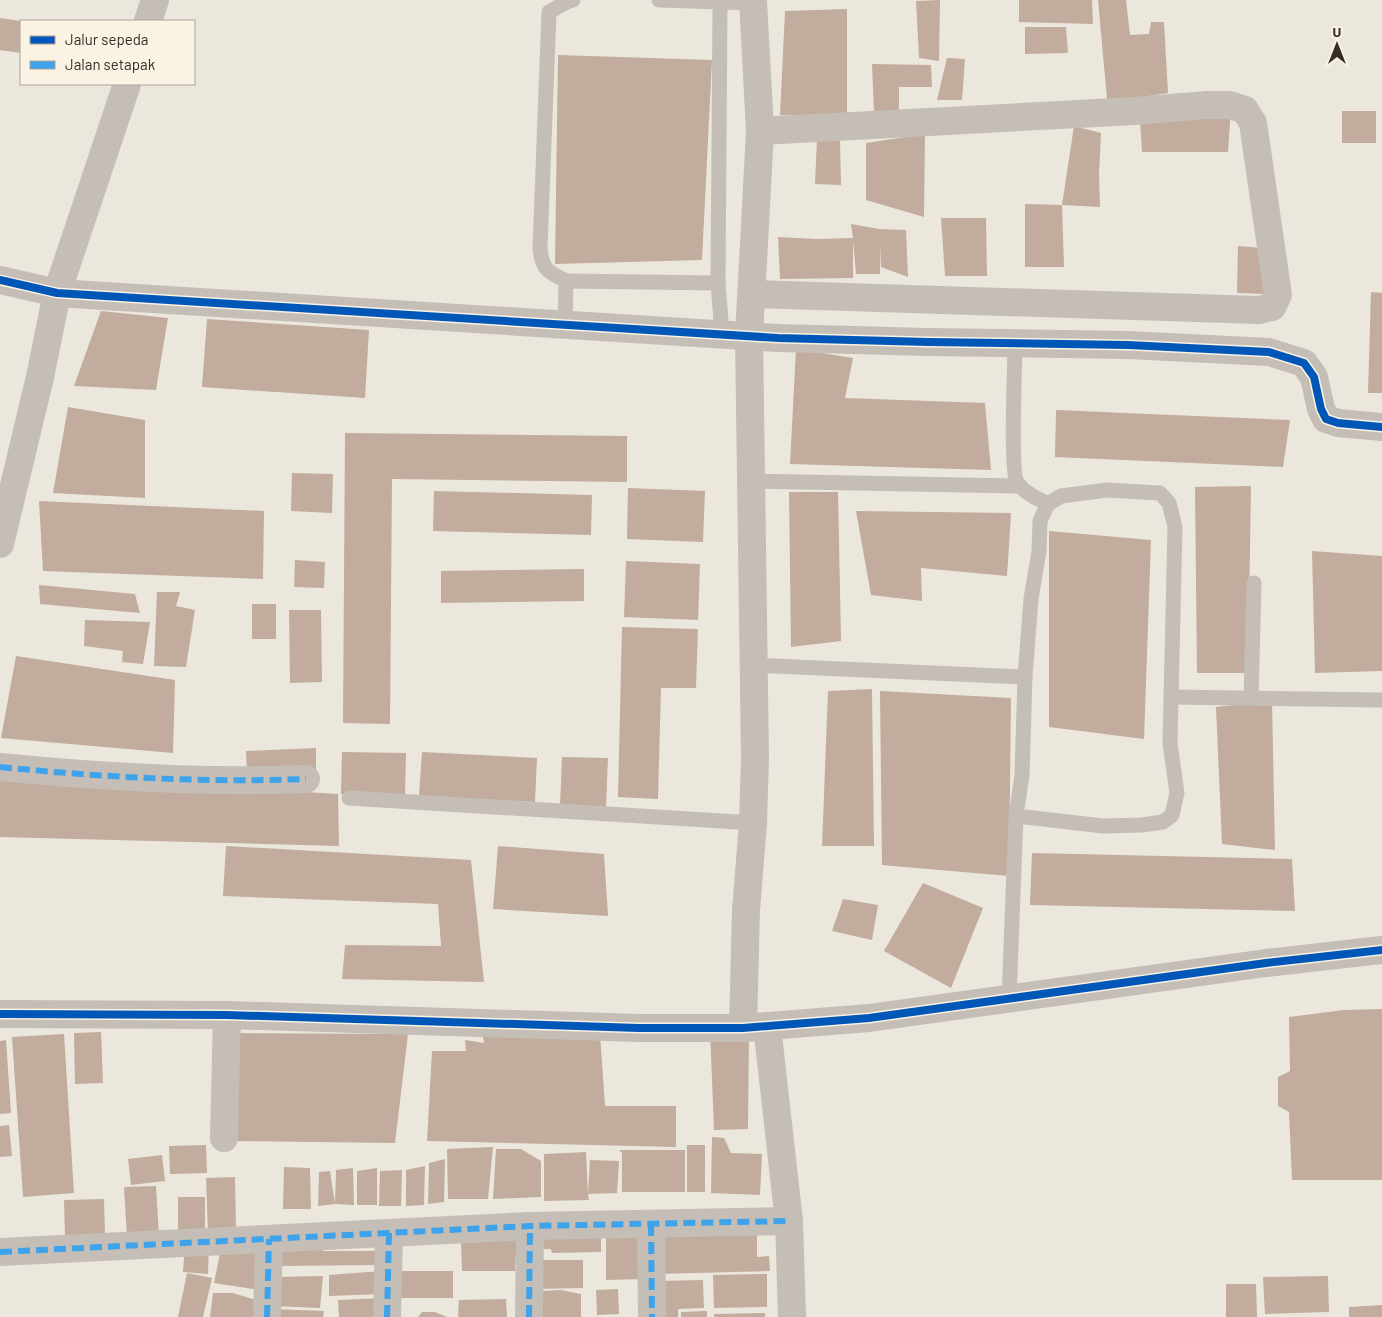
<svg xmlns="http://www.w3.org/2000/svg" width="1382" height="1317" viewBox="0 0 1382 1317" font-family="Barlow,sans-serif">
<style>
.building{fill:#c1ac9d}
.lines{fill:none;stroke-linecap:round;stroke-linejoin:round}
.service{stroke:#c4beb6;stroke-width:15}
.minor{stroke:#c4beb6;stroke-width:28}
.quiet{stroke:#3ea3eb;stroke-width:6;stroke-dasharray:12 6;stroke-linecap:butt}
.cycleway-casing{stroke:#faf2e3;stroke-width:11}
.cycleway{stroke:#0057b8;stroke-width:8}
</style>
<rect width="100%" height="100%" fill="#ece7dd"/>
<!-- building -->
<g class="building">
<path d="M940,0l-1,61 -20,-3 -3,-57z"/>
<path d="M1019,0h73l1,24 -74,-2z"/>
<path d="M1098,0h28l4,35 19,-1 2,-12h13l4,71 -32,5 -29,1z"/>
<path d="M847,9v106h-67l5,-104z"/>
<path d="M0,18l21,3v32l-21,-3z"/>
<path d="M1025,27h41l2,26 -43,1z"/>
<path d="M558,55l154,5 -10,200 -147,4z"/>
<path d="M947,58l18,1 -3,41h-25z"/>
<path d="M872,64l59,1 1,22h-33v26l-25,-1z"/>
<path d="M1231,108l-3,44h-86l-2,-32z"/>
<rect x="1342" y="111" width="34" height="32"/>
<path d="M1074,126l27,7 -2,41 1,33 -38,-2 2,62h-39v-63l37,1z"/>
<path d="M925,134l-1,83 -58,-17v-57z"/>
<path d="M817,139l23,1 1,45 -26,-1z"/>
<path d="M941,218h45l1,58h-42z"/>
<path d="M851,224l28,5 27,1 2,47 -27,-10 -1,-22v29h-24l-3,-34v38l-73,1 -2,-42 38,2 37,-1z"/>
<path d="M1238,246l24,2 3,46 -28,-1z"/>
<path d="M1371,292l11,1v100h-14z"/>
<path d="M101,311l67,7 -12,72 -82,-4z"/>
<path d="M207,319l162,11 -4,68 -163,-11z"/>
<path d="M796,349l57,9 -8,40 140,5 6,67 -201,-6z"/>
<path d="M68,407l77,13v78l-92,-5z"/>
<path d="M1056,410l234,10 -7,47 -228,-10z"/>
<path d="M345,433l282,3v46l-235,-3 -2,245 -47,-1z"/>
<path d="M292,473l41,1 -1,39 -41,-2z"/>
<path d="M1251,486l-3,187h-51l-2,-186z"/>
<path d="M628,488l77,3 -2,51 -76,-3z"/>
<path d="M434,491l158,4 -1,40 -158,-4z"/>
<path d="M789,492h49l3,149 -50,6z"/>
<path d="M39,501l225,10 -1,68 -220,-8z"/>
<path d="M856,511l155,2 -4,63 -86,-8 1,33 -51,-6z"/>
<path d="M1049,531l102,9 -7,199 -95,-12z"/>
<path d="M1312,551l70,5v115l-67,2z"/>
<path d="M295,560l30,2 -1,26 -30,-1z"/>
<path d="M626,561l74,3 -2,56 -74,-3z"/>
<path d="M584,569v32l-143,2v-32z"/>
<path d="M39,585l96,9 5,19 -100,-9z"/>
<path d="M157,592h23l-4,14 19,4 -9,57 -32,-1z"/>
<rect x="252" y="604" width="24" height="35"/>
<path d="M289,610h32l1,72 -32,1z"/>
<path d="M85,620l65,2 -7,42 -21,-2 1,-11 -39,-5z"/>
<path d="M622,627l76,2 -2,59h-35l-3,111 -40,-2z"/>
<path d="M16,656l159,24 -2,73 -172,-15z"/>
<path d="M872,689l2,157h-52l6,-155z"/>
<path d="M880,691l131,7 -2,178 -127,-11z"/>
<path d="M1272,701l3,149 -53,-6 -6,-137z"/>
<path d="M316,748v21l-69,3 -1,-21z"/>
<path d="M342,752l64,1 -1,42 -64,-1z"/>
<path d="M422,752l115,6 -2,44 -116,-6z"/>
<path d="M562,757l46,1 -2,49 -46,-1z"/>
<path d="M0,773l338,21 1,52 -339,-9z"/>
<path d="M226,846l245,14 13,122 -142,-3 3,-34 96,1 -3,-42 -215,-8z"/>
<path d="M498,846l106,8 4,62 -115,-7z"/>
<path d="M1032,853l260,6 3,52 -265,-6z"/>
<path d="M923,883l60,25 -32,80 -67,-37z"/>
<path d="M843,899l35,6 -6,35 -40,-9z"/>
<path d="M1382,1009v171h-90l-3,-68 -11,-6v-29l12,-6 -1,-54 55,-7z"/>
<path d="M710,1029l39,2 -1,98 -34,1z"/>
<path d="M482,1031l118,3 5,72h71v41l-249,-6 5,-90h34l-1,-11 19,3z"/>
<path d="M101,1032l2,51 -28,1 -1,-51z"/>
<path d="M229,1033l179,1 -13,109 -162,-2z"/>
<path d="M64,1034l10,159 -51,4 -11,-160z"/>
<path d="M6,1040l5,73 -11,1v-73z"/>
<path d="M9,1125l3,31 -12,1v-31z"/>
<path d="M712,1137l12,1 7,15 31,1 -2,41 -49,-2z"/>
<path d="M206,1145l1,28 -37,1 -1,-28z"/>
<rect x="687" y="1145" width="18" height="47"/>
<path d="M493,1147l-5,52h-40l-1,-50z"/>
<path d="M496,1149h25l20,12v36l-48,2z"/>
<path d="M619,1150h66v42h-63v-39z"/>
<path d="M586,1152l2,42 2,-34 29,1 -2,32 -29,1 1,6 -45,1v-47z"/>
<path d="M162,1155l3,26 -34,4 -3,-26z"/>
<path d="M445,1159l-1,43 -16,2 1,-41z"/>
<path d="M425,1166l-1,39 -18,1v-36z"/>
<path d="M284,1167l26,1 1,41h-28z"/>
<path d="M353,1168l1,37 -19,-1 1,-34z"/>
<path d="M377,1168v37h-20v-34z"/>
<path d="M402,1170l-1,36h-22l1,-35z"/>
<path d="M330,1171l5,33 -17,2 1,-34z"/>
<path d="M235,1177l1,56h-28l-2,-55z"/>
<path d="M156,1186l3,51 -32,1 -3,-51z"/>
<rect x="178" y="1197" width="27" height="40"/>
<path d="M104,1199l1,37 -40,1 -1,-37z"/>
<path d="M606,1229h34l3,50 -37,1z"/>
<path d="M757,1230v27l12,-1 1,15 -115,3 -1,-41z"/>
<path d="M601,1233v19l-49,1 -1,-4h-11v-14z"/>
<path d="M323,1240v11h54l1,14 -101,1v-21z"/>
<path d="M517,1240l-2,31h-53l-1,-28z"/>
<path d="M209,1243l-1,31 -25,-2 2,-28z"/>
<path d="M222,1243l42,5 -4,42 -46,-7z"/>
<path d="M535,1260h48v28l-50,1z"/>
<path d="M381,1271v23l-52,2v-21z"/>
<path d="M401,1271h52v27h-53z"/>
<path d="M187,1273l25,5 -9,39h-25z"/>
<path d="M767,1274v33l-53,1 -1,-33z"/>
<path d="M323,1276l-3,32 -47,-2v-29z"/>
<path d="M1328,1276l1,36 -64,2 -2,-37z"/>
<path d="M703,1280l1,28 -26,1v8h-21l-1,-36z"/>
<path d="M1226,1284h30l1,33h-31z"/>
<path d="M618,1289l1,25 -22,1 -1,-25z"/>
<path d="M561,1290l20,4v23h-50l9,-26z"/>
<path d="M213,1293h20l26,8v16h-49z"/>
<path d="M384,1298l-1,19h-44l-1,-17z"/>
<path d="M506,1299l1,18h-49l1,-17z"/>
<path d="M1382,1305v12h-33v-10z"/>
<path d="M274,1309l50,2 -1,6h-50z"/>
<path d="M707,1311v6h-26v-5z"/>
<path d="M422,1312h13l12,5h-29z"/>
<path d="M765,1313v4h-51v-3z"/>
</g>
<g class="lines">
<!-- service -->
<g class="service">
<path d="M659,0l94,3"/>
<path d="M720,3l-2,280 4,51"/>
<path d="M566,281c-18,-9 -24,-11 -26,-33l9,-236 18,-10 6,-2"/>
<path d="M565,324l1,-43 152,2"/>
<path d="M1015,343c0,21 -5,128 2,139 7,11 20,16 31,22"/>
<path d="M751,481l269,5"/>
<path d="M1107,490l53,3 9,10 6,24 -5,216 7,50 -5,22 -9,7 -21,3 -39,1 -87,-10 6,-41 3,-98 6,-78 8,-48 1,-30 8,-17 13,-8z"/>
<path d="M753,665l272,12"/>
<path d="M1171,697l211,3"/>
<path d="M1251,698l3,-115"/>
<path d="M349,798l404,25"/>
<path d="M1009,999l7,-183"/>
</g>
<!-- minor -->
<g class="minor">
<path d="M148,21l7,-21"/>
<path d="M0,280l57,13 721,45 150,4 200,3 141,7 35,11 10,14 7,32 5,10 12,4 44,4"/>
<path d="M752,294l507,16 13,-3 6,-12 -25,-172 -8,-13 -15,-5h-23l-73,6 -374,20"/>
<path d="M0,544l40,-167 17,-84 70,-209"/>
<path d="M0,767c101,10 204,16 306,12"/>
<path d="M0,1014l227,1 412,13h104l126,-10 397,-55 116,-13"/>
<path d="M767,1026l22,195 3,96"/>
<path d="M743,1028l3,-118 7,-87 2,-65 -6,-422 11,-205 -7,-131"/>
<path d="M224,1138l3,-123"/>
<path d="M651,1224l1,93"/>
<path d="M0,1252l530,-26 259,-5"/>
<path d="M267,1317l2,-78"/>
<path d="M387,1317l2,-84"/>
<path d="M529,1317l1,-91"/>
</g>
<!-- quiet -->
<g class="quiet">
<path d="M0,767c101,10 204,16 306,12"/>
<path d="M651,1224l1,93"/>
<path d="M0,1252l530,-26 259,-5"/>
<path d="M267,1317l2,-78"/>
<path d="M387,1317l2,-84"/>
<path d="M529,1317l1,-91"/>
</g>
<defs>
<g id="cycleway">
<path d="M0,280l57,13 721,45 150,4 200,3 141,7 35,11 10,14 7,32 5,10 12,4 44,4"/>
<path d="M0,1014l227,1 412,13h104l126,-10 397,-55 116,-13"/>
</g>
</defs>
<!-- cycleway casing -->
<use href="#cycleway" class="cycleway-casing"/>
<!-- cycleway -->
<use href="#cycleway" class="cycleway"/>
</g>
<!-- legend -->
<rect x="20" y="20" width="175" height="65" fill="#faf2e3" stroke="#aba397"/>
<rect x="30" y="36" width="25" height="8" fill="#0057b8" stroke="#aba397"/>
<text x="65" y="45" font-size="15" fill="#352c25">Jalur sepeda</text>
<rect x="30" y="61" width="25" height="8" fill="#3ea3eb" stroke="#aba397"/>
<text x="65" y="70" font-size="15" fill="#352c25">Jalan setapak</text>
<!-- north arrow -->
<g transform="translate(1337 45)" stroke="#faf2e3" stroke-width="4" paint-order="stroke">
<path d="M0-4L9 19L0 12L-9 19Z" fill="#352c25"/>
<text y="-8" font-size="14" font-weight="bold" text-anchor="middle" fill="#352c25">U</text>
</g>
</svg>
